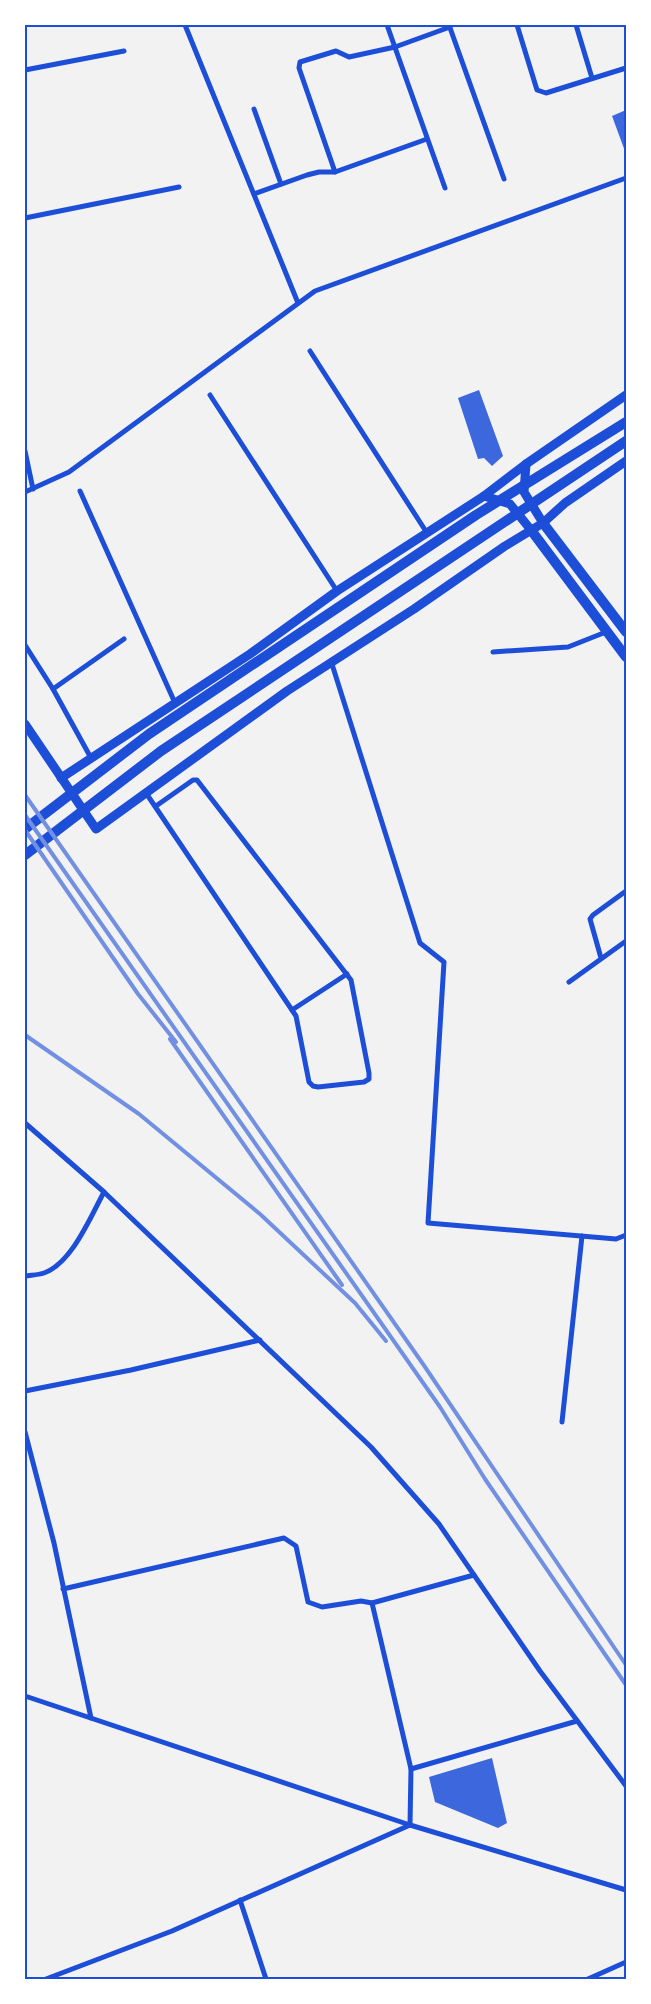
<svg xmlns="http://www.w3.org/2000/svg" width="651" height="2004" viewBox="0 0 651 2004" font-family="Ubuntu,sans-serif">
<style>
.building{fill:#3d67dc}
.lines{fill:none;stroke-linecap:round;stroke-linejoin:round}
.minor{stroke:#1d4ed8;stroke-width:5}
.tertiary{stroke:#1d4ed8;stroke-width:9}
.secondary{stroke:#1d4ed8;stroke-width:10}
.rail{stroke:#7290e2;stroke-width:4}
.neatline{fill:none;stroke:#1d4ed8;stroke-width:2}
</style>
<rect width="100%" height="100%" fill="#f2f2f2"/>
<!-- building -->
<g class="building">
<path d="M626,110v44l-14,-38z"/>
<path d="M479,390l24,66 -11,10 -8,-8 -6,1 -20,-61z"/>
<path d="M492,1758l15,65 -9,5 -63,-26 -6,-25z"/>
</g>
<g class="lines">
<!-- minor -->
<g class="minor">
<path d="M185,25l113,278"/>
<path d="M387,25l58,163"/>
<path d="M449,25l55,154"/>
<path d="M517,25l20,65 9,3 80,-25"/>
<path d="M576,25l16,53"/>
<path d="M25,70l99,-19"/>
<path d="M254,109l27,75"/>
<path d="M335,172l-36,-104 1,-6 36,-11 13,6 46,-10 55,-20"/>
<path d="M254,194l53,-19 12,-3h16l92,-33"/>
<path d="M25,218l154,-31"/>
<path d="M310,351l117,182"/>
<path d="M210,395l127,196"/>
<path d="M25,451l8,38"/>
<path d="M80,491l95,212"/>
<path d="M25,492l44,-20 246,-181 311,-113"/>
<path d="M25,645l28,44 71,-50"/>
<path d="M493,652l75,-5 38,-15"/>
<path d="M331,661l89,282 24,19 -16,261 188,16 10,-4"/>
<path d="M53,689l38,69"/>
<path d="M146,793l150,223 13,66 4,4 5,1 46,-5 5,-3v-6l-18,-93 -154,-200h-4l-37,26"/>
<path d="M601,958l-11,-39 3,-4 33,-24"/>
<path d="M569,982l57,-41"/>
<path d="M292,1010l55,-36"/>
<path d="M25,1123l79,69 267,255 68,77 101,147 86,115"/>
<path d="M25,1276c6,-1 13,-1 19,-3 28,-10 47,-57 60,-81"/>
<path d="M25,1391l106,-21 129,-30"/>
<path d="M562,1422l20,-186"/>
<path d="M25,1432l29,111 37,175"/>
<path d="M63,1589l221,-51 12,8 12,56 14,5 39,-6 11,2 39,166"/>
<path d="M372,1603l102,-28"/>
<path d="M25,1696l385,129 216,65"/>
<path d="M240,1900l26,79"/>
<path d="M46,1979l126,-48 238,-106 1,-56 166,-48"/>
<path d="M588,1979l38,-17"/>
</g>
<!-- tertiary -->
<g class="tertiary">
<path d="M526,464l-2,28 19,31"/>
<path d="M484,496l26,8 21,26"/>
<path d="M25,724l71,105 191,-138 127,-82 91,-63 38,-23 22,-20 61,-42"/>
<path d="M61,778l189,-124 87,-63 147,-95 42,-32 100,-69"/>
</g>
<!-- secondary -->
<g class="secondary">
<path d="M543,523l83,109"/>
<path d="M531,530l95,127"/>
<path d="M25,829l124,-95 327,-219 150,-93"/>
<path d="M25,855l136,-104 465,-310"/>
</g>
<!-- rail -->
<g class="rail">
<path d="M25,795l398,569 203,301"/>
<path d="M25,815l415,592 45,72 141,206"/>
<path d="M25,830l113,164 38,48"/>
<path d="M25,1035l114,79 121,100 95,89 31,38"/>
<path d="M170,1039l172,246"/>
</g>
</g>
<!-- border -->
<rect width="651" height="2004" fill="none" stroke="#ffffff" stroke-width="52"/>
<rect x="26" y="26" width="599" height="1952" class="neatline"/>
</svg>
